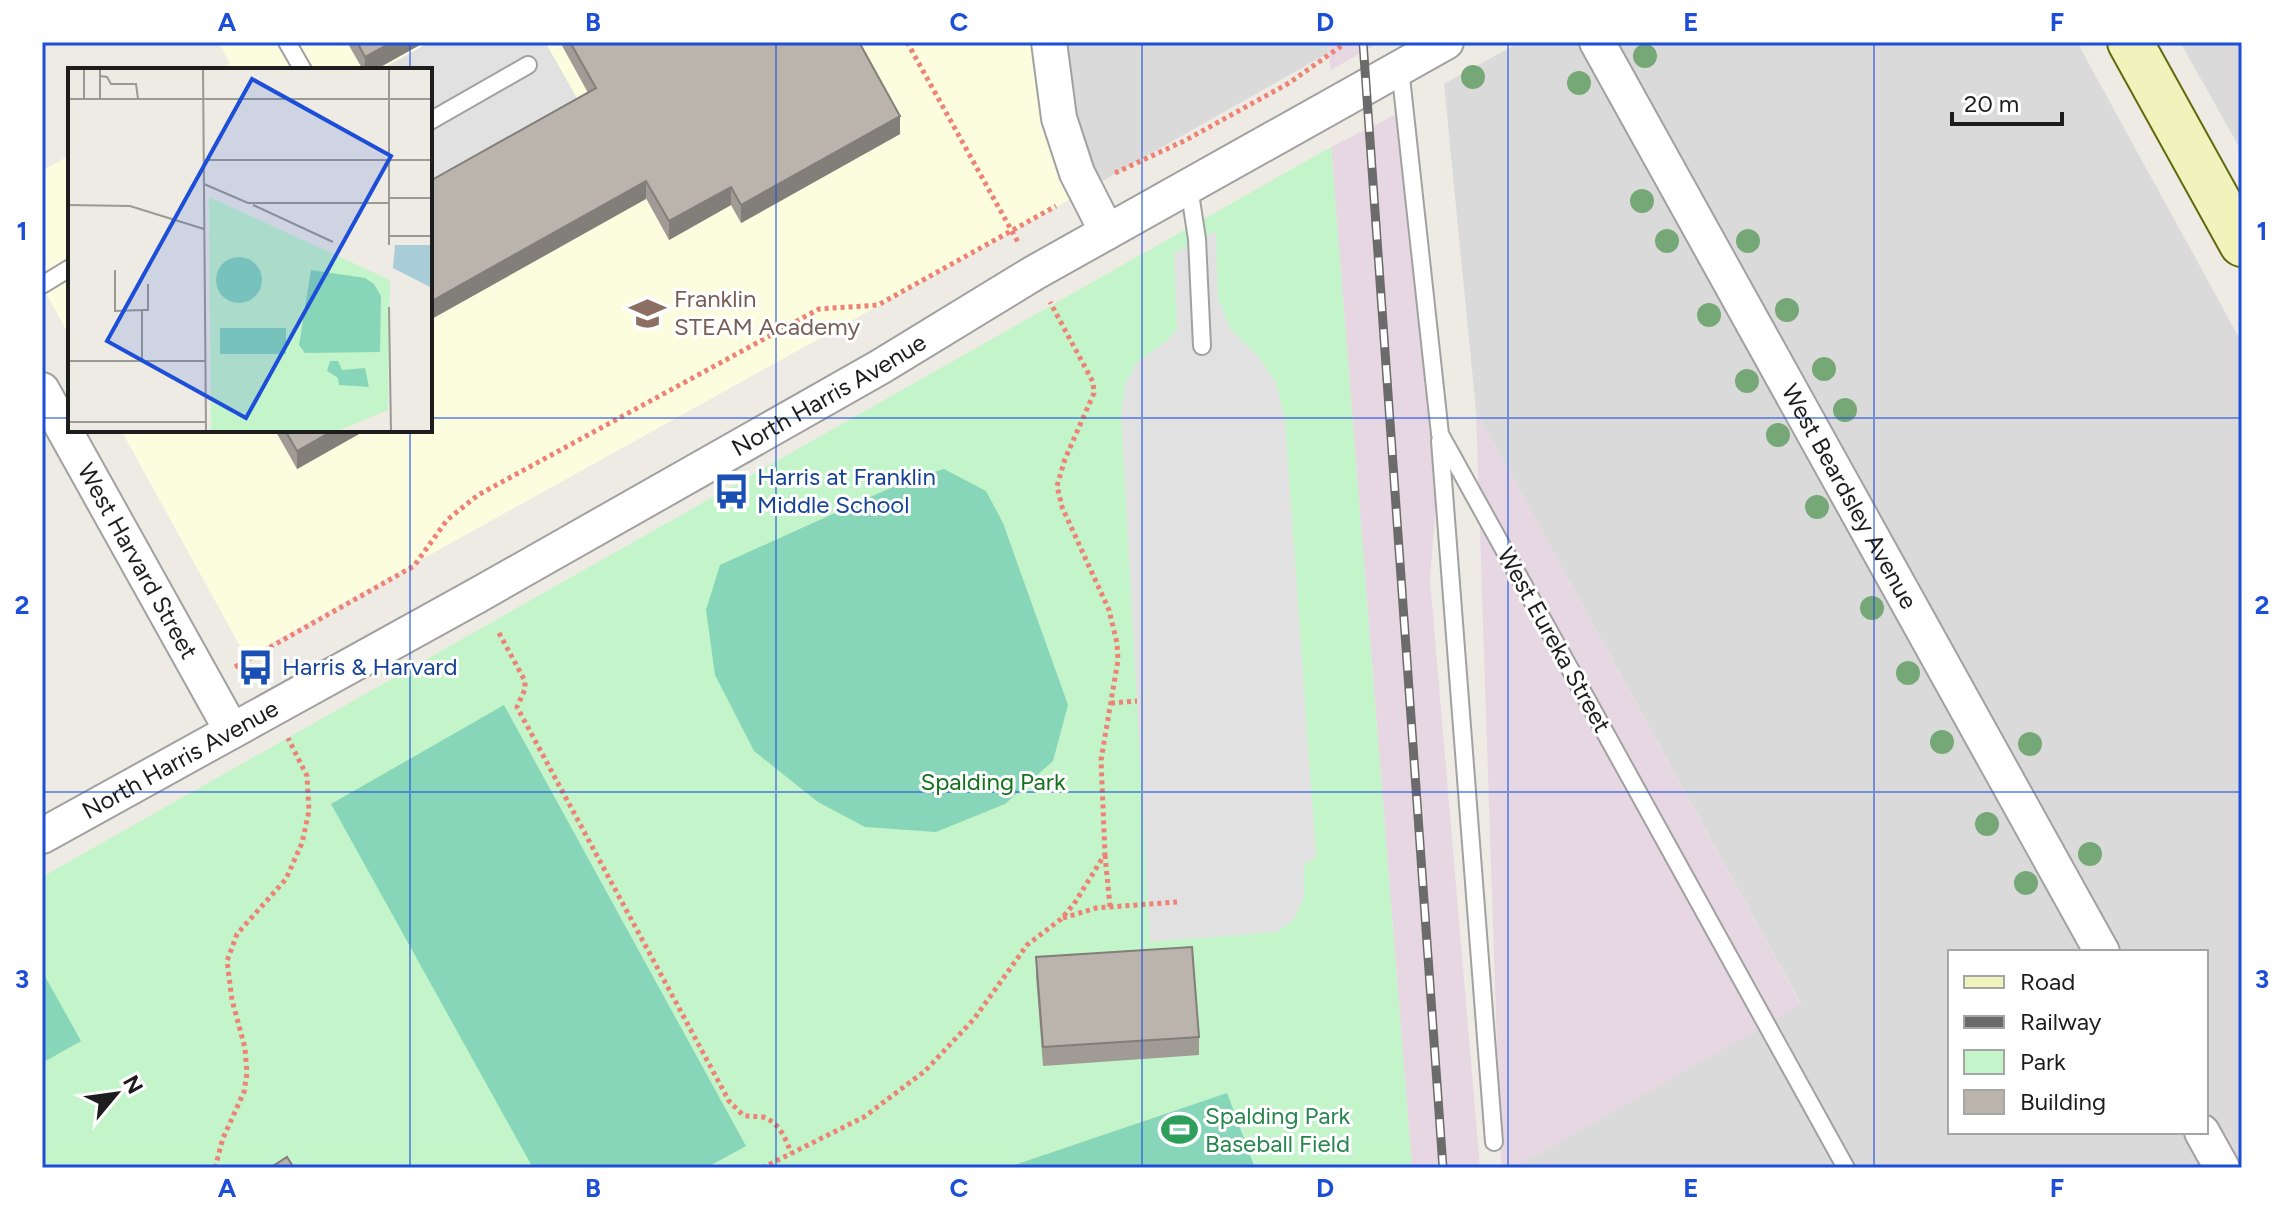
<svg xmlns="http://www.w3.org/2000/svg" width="2284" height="1210" viewBox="0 0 2284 1210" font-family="Figtree,sans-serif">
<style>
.residential{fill:#dbdada;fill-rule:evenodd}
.industrial{fill:#e6d7e3}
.education{fill:#fcfcdf}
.park{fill:#c4f4c9}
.pitch{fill:#88d6b9}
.parking{fill:#e1e1e1}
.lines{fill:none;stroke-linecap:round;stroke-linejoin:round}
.lane-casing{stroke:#a1a1a1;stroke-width:20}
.street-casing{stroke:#a1a1a1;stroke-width:38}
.secondary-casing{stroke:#606b0e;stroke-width:48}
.path{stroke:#ee8375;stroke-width:5;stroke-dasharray:4 4;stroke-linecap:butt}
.lane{stroke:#fff;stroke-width:16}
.street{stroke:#fff;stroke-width:34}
.secondary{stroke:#f0f4bc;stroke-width:44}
.rail-casing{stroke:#6b6b6b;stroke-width:9}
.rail{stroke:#fff;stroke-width:6;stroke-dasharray:18;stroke-linecap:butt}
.tree{fill:#76a877}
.wall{fill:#a09b95}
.shaded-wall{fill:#827e79}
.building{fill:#bab4ad;stroke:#827e79;stroke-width:2}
.grid{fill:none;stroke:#1d4ed8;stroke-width:2;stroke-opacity:0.55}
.labels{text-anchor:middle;stroke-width:6;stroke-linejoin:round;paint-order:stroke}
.education-label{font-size:24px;fill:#785e54;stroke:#fff;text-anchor:start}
.street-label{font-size:24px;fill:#1d1d1d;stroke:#fff}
.transit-label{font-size:24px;fill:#164399;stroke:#fff;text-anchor:start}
.park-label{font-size:24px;fill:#14721d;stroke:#fff}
.leisure-label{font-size:24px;fill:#27864d;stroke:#fff;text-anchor:start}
.inset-road{fill:none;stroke:#9a9994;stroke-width:2}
.view{fill:#1d4ed8;fill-opacity:0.15;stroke:#1d4ed8;stroke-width:4}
.inset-edge{fill:none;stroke:#1d1d1d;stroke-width:4}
.neatline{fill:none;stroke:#1d4ed8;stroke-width:3}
.grid-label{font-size:26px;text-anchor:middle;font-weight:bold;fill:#1d4ed8}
</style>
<rect width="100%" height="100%" fill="#eeebe4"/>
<!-- residential -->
<g class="residential">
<path d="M1039,42h288l1,11 -252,143z"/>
<path d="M1520,42h557l165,301v825h-729l288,-164 -325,-593 -32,-327zM1950,952h256v180h-256z"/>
<path d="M2180,42h62v110z"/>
</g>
<!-- industrial -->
<g class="industrial">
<path d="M1327,42h53l-49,28z"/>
<path d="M1411,107l26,383 -7,90 50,588h-68l-81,-1021z"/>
<path d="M1476,411l325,594 -288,163h-12z"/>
</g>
<!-- education -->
<g class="education">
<path d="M218,42h821l37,154 -830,461 -125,-227h309v-360h-211l11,-7z"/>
<path d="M70,155v182l-28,-51v-115z"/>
</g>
<!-- park -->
<path class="park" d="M1331,147l81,1021h-1370v-291z"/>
<!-- pitch -->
<g class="pitch">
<path d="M944,469l42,22 17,32 65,182 -15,56 -48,43 -69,28 -71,-5 -47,-25 -64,-51 -39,-76 -9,-65 14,-45 188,-85z"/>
<path d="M504,705l242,441 -40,22h-173l-202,-364z"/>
<path d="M42,971l39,70 -39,22z"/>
<path d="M1227,1093l28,75h-249z"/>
</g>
<!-- parking -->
<g class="parking">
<path d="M430,42h115l33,58 -148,83v-113h-50z"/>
<path d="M1216,231l2,67 12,30 29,29 17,26 9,36 31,438 -12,8v32l-10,23 -18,12 -126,10 -29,-527 4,-30 11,-22 32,-23 9,-12 -3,-75z"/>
</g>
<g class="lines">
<defs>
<g id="lane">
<path d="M287,42l16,28"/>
<path d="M1400,68l40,366 406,734"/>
<path d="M430,121l98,-56"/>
<path d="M1189,187l8,52 5,107"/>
<path d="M42,285l28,-17"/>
<path d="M1440,441l54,701"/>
</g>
<g id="street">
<path d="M1049,42l10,76 18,55 30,59"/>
<path id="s1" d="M1597,42l505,910"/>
<path id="s2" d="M42,390l190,341"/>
<path id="s3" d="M42,836l436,-241 402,-228 154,-94 412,-231"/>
<path d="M2202,1132l20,36"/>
</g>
<path id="secondary" d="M2130,42l112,202"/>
</defs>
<!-- lane casing -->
<use href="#lane" class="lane-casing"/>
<!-- street casing -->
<use href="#street" class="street-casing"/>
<!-- secondary casing -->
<use href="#secondary" class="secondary-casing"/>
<!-- path -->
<g class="path">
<path d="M907,42l112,202"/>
<path d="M1115,173l71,-33 103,-57 58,-41"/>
<path d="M499,633l26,48v8l-8,18 212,394 14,14c7,2 13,1 20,2 16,5 23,22 28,36"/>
<path d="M235,667l179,-101 33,-46 31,-25 341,-186 59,-4 178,-99"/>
<path d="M250,670l6,11"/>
<path d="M1111,703l26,-2"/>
<path d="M1105,855l5,52"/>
<path d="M1063,918l33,-10 81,-6"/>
<path d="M215,1168l8,-30 21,-46 3,-19 -2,-25 -13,-48 -5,-39 10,-27 49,-55 16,-36 7,-32 -2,-35 -19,-38"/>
<path d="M762,1168l102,-51 61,-46 49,-52 53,-74 34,-26 13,-15 31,-50 -4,-94 17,-100 -1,-17 -8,-33 -47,-103 -5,-21 8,-27 29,-66 -1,-11 -43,-80"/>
</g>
<!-- lane -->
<use href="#lane" class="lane"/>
<!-- street -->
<use href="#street" class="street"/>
<!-- secondary -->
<use href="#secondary" class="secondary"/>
<defs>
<path id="rail" d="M1363,42l80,1126"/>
</defs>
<!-- rail casing -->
<use href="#rail" class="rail-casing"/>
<!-- rail -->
<use href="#rail" class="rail"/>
</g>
<!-- trees -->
<g class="tree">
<circle cx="1645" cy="56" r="12"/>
<circle cx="1473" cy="77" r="12"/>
<circle cx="1579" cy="83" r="12"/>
<circle cx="1642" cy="201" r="12"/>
<circle cx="1667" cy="241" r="12"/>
<circle cx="1748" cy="241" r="12"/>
<circle cx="1787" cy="310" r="12"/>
<circle cx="1709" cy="315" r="12"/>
<circle cx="1824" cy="369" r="12"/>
<circle cx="1747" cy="381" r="12"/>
<circle cx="1845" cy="410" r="12"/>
<circle cx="1778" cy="435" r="12"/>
<circle cx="1817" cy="507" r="12"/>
<circle cx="1872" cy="608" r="12"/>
<circle cx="1908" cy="673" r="12"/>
<circle cx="1942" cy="742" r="12"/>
<circle cx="2030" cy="744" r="12"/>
<circle cx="1987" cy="824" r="12"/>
<circle cx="2090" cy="854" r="12"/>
<circle cx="2026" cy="883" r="12"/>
</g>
<!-- wall -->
<g class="wall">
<path d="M347,42h78l-50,28h-12z"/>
<path d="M560,42h299l41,92 -159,89 -10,-18 -62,35z"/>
<path d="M275,430h91l-69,39z"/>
<path d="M1036,957l163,80v18l-156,11 -7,-90z"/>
</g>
<!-- shaded-wall -->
<g class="shaded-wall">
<path d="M392,42h33l-50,28h-10v-13z"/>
<path d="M900,116v18l-159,89v-18z"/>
<path d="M646,181v18l-216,121v-18z"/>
<path d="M731,187v18l-62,35v-19z"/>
<path d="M334,430h32l-69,39v-18z"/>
</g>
<!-- building -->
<g class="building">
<path d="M357,42h35l-27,15z"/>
<path d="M570,42h289l41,74 -159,89 -10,-18 -62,34 -23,-40 -216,121v-121l166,-93z"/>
<path d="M285,430h49l-37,21z"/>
<path d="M1192,947l7,90 -156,10 -7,-90z"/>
<path d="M287,1157l7,11h-24z"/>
</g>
<!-- grid -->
<path class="grid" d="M410,42v28M776,42v1126M1142,42v1126M1508,42v1126M1874,42v1126M42,418h28M430,418h1812M410,430v738M42,792h2200"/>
<!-- icons -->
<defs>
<symbol id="school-bare" viewBox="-9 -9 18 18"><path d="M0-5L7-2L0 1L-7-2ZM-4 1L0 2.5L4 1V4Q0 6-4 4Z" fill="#8d6e63" stroke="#fff" stroke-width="2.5" paint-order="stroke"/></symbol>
<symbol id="bus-bare" viewBox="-9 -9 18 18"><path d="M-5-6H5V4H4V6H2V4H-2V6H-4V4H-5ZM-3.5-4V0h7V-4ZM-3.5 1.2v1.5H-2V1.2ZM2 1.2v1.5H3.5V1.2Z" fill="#1a4fb4" stroke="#fff" stroke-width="2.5" paint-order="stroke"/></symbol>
<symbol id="stadium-bare" viewBox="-9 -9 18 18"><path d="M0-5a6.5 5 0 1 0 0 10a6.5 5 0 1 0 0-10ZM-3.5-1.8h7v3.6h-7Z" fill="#2e9e5b" stroke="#fff" stroke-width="2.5" paint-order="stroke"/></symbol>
</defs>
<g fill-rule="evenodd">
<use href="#school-bare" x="622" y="288" width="51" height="51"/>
<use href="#bus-bare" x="706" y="466" width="51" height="51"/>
<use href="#bus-bare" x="230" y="642" width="51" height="51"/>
<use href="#stadium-bare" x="1154" y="1104" width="51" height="51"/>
</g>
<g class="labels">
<!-- education labels -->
<g class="education-label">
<text x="674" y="307">Franklin<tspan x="674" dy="28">STEAM Academy</tspan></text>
</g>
<!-- street labels -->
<g class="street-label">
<text dy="8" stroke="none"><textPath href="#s3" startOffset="902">North Harris Avenue</textPath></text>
<text dy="8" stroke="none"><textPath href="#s1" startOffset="520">West Beardsley Avenue</textPath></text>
<text dy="8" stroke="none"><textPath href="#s2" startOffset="196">West Harvard Street</textPath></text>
<text transform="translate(1554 640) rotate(61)" y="8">West Eureka Street</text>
<text dy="8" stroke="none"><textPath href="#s3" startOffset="158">North Harris Avenue</textPath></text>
</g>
<!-- transit labels -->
<g class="transit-label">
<text x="757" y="485">Harris at Franklin<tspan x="757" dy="28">Middle School</tspan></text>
<text x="282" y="675">Harris &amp; Harvard</text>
</g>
<!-- park labels -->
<g class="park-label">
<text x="993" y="790">Spalding Park</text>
</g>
<!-- leisure labels -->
<g class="leisure-label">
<text x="1205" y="1124">Spalding Park<tspan x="1205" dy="28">Baseball Field</tspan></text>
</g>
</g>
<!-- overview -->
<g transform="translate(68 68)">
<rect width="364" height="364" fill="#eeebe4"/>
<path d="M141,129l181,83 -2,130 -53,22h-124z" fill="#c4f4c9"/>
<path d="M148 212a23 23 0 1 1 46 0a23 23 0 1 1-46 0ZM243,202l54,8 9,6 7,12 -1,56 -75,1 -6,-8zM152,260h66v26h-66zM262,293h8l4,9 23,-2 4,19 -30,-2 -1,-7 -11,-7z" fill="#88d6b9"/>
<path d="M327,177h37v43l-39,-20z" fill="#a8ccd8"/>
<path class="inset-road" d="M16,0v31M32,0v31M135,0l3,364M321,0v177M32,8l7,1 4,7h25l2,15M0,31h364M136,92h228M136,116l44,19h141M321,130h43M0,137l62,1 74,23M185,137l80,37M321,168h43M47,202v41l27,-1v51M321,239l2,125M74,242h6v-26M0,293h138M0,354h138"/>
<path class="view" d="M184,11l139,77 -145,262 -139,-77z"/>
<rect width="364" height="364" class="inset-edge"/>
</g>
<!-- border -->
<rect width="2284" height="1210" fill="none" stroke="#ffffff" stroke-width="88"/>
<!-- legend -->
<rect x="1948" y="950" width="260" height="184" fill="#ffffff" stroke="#a5a5a5" stroke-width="2"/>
<rect x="1964" y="976" width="40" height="12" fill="#f0f4bc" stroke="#a5a5a5" stroke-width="2"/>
<text x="2020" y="990" font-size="24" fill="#1d1d1d">Road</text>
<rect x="1964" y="1016" width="40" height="12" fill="#6b6b6b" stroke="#a5a5a5" stroke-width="2"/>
<text x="2020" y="1030" font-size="24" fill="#1d1d1d">Railway</text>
<rect x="1964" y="1050" width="40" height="24" fill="#c4f4c9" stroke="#a5a5a5" stroke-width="2"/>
<text x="2020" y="1070" font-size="24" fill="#1d1d1d">Park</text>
<rect x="1964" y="1090" width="40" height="24" fill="#bab4ad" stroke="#a5a5a5" stroke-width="2"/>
<text x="2020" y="1110" font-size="24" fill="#1d1d1d">Building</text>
<!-- north arrow -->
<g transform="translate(116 1094) rotate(61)" stroke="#ffffff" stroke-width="6" paint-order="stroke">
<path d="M0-6L14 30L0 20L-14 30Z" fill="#1d1d1d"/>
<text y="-12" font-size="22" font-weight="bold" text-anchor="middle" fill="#1d1d1d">N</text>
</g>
<!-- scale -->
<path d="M1952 112v12h110v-12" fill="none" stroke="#1d1d1d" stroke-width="4"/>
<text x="1964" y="112" font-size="24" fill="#1d1d1d" stroke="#ffffff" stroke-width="6" paint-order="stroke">20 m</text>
<rect x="44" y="44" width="2196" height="1122" class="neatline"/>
<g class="grid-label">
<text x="227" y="31">A</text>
<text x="593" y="31">B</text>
<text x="959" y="31">C</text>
<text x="1325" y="31">D</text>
<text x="1691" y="31">E</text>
<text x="2057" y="31">F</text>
<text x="22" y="240">1</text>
<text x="2262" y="240">1</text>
<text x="22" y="614">2</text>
<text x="2262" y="614">2</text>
<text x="22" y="988">3</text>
<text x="2262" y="988">3</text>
<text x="227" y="1197">A</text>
<text x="593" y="1197">B</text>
<text x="959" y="1197">C</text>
<text x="1325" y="1197">D</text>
<text x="1691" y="1197">E</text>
<text x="2057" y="1197">F</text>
</g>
</svg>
